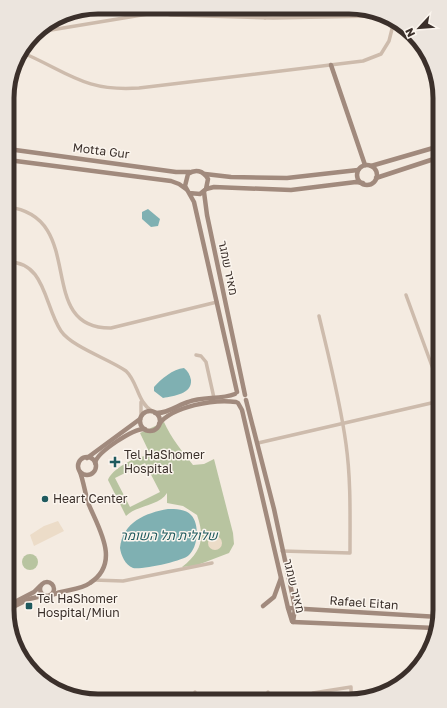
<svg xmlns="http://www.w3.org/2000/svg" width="447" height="708" viewBox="0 0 447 708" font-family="'Golos Text',Heebo,sans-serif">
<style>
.green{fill:#b8c4a0;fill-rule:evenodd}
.plaza{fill:#ecdcc8}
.water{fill:#7fb0b2}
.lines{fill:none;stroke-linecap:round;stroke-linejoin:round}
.street{stroke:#cdbbac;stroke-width:3.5}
.secondary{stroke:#a18a7d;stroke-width:4.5}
.poi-dot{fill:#1f5a5e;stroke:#fbf5ee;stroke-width:1.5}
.labels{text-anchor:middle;stroke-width:3;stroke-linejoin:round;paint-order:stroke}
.street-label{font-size:12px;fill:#3b302b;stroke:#fbf5ee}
.poi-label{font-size:12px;fill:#3b302b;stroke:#fbf5ee;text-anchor:start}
.water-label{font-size:13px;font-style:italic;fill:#1f5a5e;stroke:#fbf5ee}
.rim{fill:none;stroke:#3b302b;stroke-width:5}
</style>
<rect width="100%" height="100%" fill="#f4ebe1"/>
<!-- green -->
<g class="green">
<path d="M164,422c7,16 18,29 29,43l11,-1 10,-5 19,74 1,11 -5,9 -34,13 -13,1c20,-16 23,-29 15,-52l-14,-9 -16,-3v-10c-8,13 -30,12 -41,23l-18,-36c3,-11 32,-27 43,-24l-11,-23zM145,463l15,29 -30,15 -15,-29z"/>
<circle cx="30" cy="562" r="8"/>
</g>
<!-- plaza -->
<g class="plaza">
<path d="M58,521l6,10 -30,15 -4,-11 14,-9z"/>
<circle cx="215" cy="543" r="7"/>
</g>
<!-- water -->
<g class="water">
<path d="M148,209l12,10 -2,7 -7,1 -9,-8v-7z"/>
<path d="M184,368c4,3 6,7 7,12 1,14 -17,16 -28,18l-9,-7v-4c7,-8 19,-18 30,-19z"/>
<path d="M168,509c7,0 18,0 23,6 9,9 7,32 -2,40 -5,6 -48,15 -56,13 -8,-3 -12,-13 -13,-20 3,-26 25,-35 48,-39z"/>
</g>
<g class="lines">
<!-- street -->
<g class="street">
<path d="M265,18v-10"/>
<path d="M51,30l109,-18 11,3 102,3 101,-2 20,9"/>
<path d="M21,52c47,20 63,40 118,36l224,-27 18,-7 8,-13 5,-20"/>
<path d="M8,207c81,10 25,122 103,121l106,-26"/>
<path d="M7,262c39,-1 37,44 54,69 11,16 48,28 65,40 12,11 11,31 26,40"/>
<path d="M406,295l34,93"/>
<path d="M196,355l5,1 5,6 8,36"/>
<path d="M141,417v-15"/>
<path d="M258,443l182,-42"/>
<path d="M282,551l68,2c0,-37 1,-73 -4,-109 -6,-44 -17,-86 -27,-128"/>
<path d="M94,580l29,1 89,-18"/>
<path d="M195,692v9"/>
<path d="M268,692v9"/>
<path d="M230,694v7"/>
<path d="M120,700h5"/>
<path d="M313,701v-8l38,-6v14"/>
</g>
<!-- secondary -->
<g class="secondary">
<path d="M331,65l34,100"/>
<path d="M8,149l168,23h14"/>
<path d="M8,160l163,21 8,3 7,5"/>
<circle cx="367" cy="175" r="10"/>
<path d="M371,166l69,-20"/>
<path d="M205,174l26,3 56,1 71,-8"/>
<path d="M376,178l64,-21"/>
<path d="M206,189l8,-2 77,3 65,-8 7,1"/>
<path d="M204,192l3,23 38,180"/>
<path d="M189,193l11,1 6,-5 2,-10c-5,-9 -13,-10 -20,-5l-3,12 9,16 43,190"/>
<path d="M246,400l28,109 18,84 3,15 -2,14"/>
<path d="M238,403l4,7 46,198 4,13"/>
<circle cx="150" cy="421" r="10"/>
<path d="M155,413c12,1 23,-8 33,-11 15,-6 32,-2 47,-8"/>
<path d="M159,424c14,-18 55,-25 77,-22"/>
<circle cx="87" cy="466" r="9"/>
<path d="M87,458l53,-39"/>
<path d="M95,463c2,-11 39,-35 50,-34"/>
<circle cx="47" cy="589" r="7"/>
<path d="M52,595c12,-6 27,-4 38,-12 31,-20 9,-54 -1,-78 -4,-11 -5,-22 -9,-33"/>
<path d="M7,606l27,-14 6,-6"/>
<path d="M263,606l11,-9 7,-19"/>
<path d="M288,608l151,9"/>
<path d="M7,610l22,-11 13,-3"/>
<path d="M293,622l142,6"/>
</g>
</g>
<!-- markers -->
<g class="poi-dot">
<path d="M113 456h4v4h4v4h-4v4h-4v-4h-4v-4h4z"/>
<circle cx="45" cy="499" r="4"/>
<rect x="25" y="602" width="8" height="8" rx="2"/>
</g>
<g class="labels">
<!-- street labels -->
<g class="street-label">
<text transform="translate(101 151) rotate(7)" y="4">Motta Gur</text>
<text transform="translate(228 268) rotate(78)" y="4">מאיר שמגר</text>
<text transform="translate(294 586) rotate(76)" y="4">מאיר שמגר</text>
<text transform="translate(364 603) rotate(4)" y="4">Rafael Eitan</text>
</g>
<!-- poi labels -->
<g class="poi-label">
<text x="124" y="459">Tel HaShomer<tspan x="124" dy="14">Hospital</tspan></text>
<text x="53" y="503">Heart Center</text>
<text x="37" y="603">Tel HaShomer<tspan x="37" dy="14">Hospital/Miun</tspan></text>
</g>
<!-- water labels -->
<g class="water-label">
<text x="169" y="540">שלולית תל השומר</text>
</g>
</g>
<!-- crop -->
<path d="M0 0H447V708H0ZM98 14H349A84 84 0 0 1 433 98V610A84 84 0 0 1 349 694H98A84 84 0 0 1 14 610V98A84 84 0 0 1 98 14Z" fill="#ece5de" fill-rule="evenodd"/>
<path class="rim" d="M98 14H349A84 84 0 0 1 433 98V610A84 84 0 0 1 349 694H98A84 84 0 0 1 14 610V98A84 84 0 0 1 98 14Z"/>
<!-- north arrow -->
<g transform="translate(419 28) rotate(244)" stroke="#fbf5ee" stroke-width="3" paint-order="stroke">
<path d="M0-3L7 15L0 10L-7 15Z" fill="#3b302b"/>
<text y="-6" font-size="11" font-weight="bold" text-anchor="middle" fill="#3b302b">N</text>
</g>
</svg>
